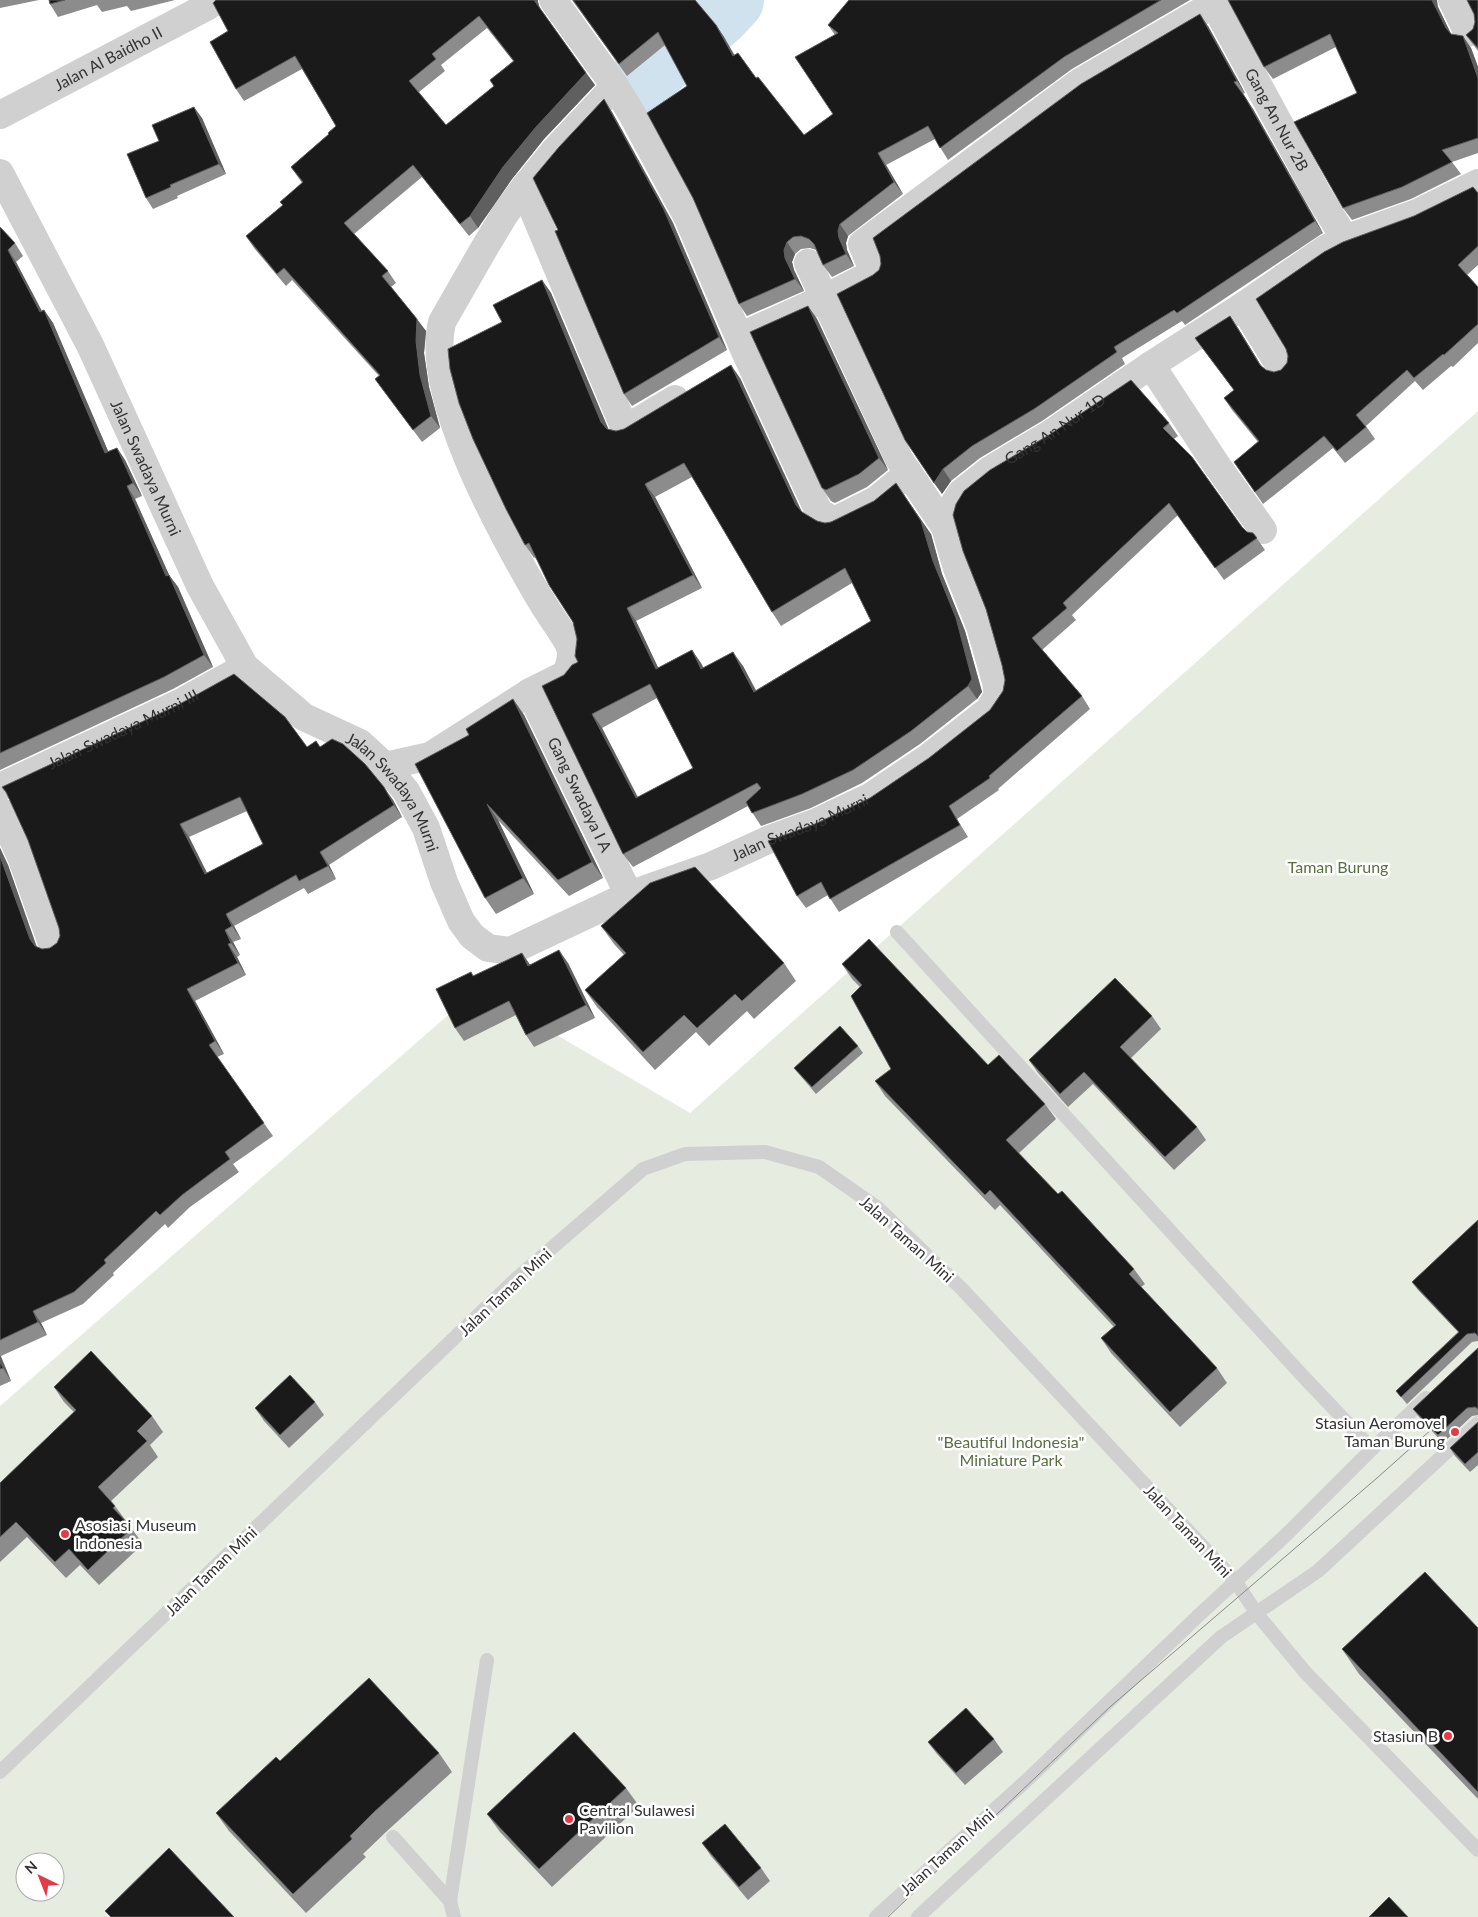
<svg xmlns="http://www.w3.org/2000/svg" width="1478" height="1917" viewBox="0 0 1478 1917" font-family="Lato,sans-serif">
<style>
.green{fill:#e6ecdf;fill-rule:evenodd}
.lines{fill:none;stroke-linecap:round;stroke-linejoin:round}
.river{stroke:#cfe2ee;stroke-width:64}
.service{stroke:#d0d0d0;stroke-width:14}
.minor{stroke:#d0d0d0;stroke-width:28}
.tertiary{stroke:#d0d0d0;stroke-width:28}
.tram{stroke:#888;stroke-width:1}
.wall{fill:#8c8c8c;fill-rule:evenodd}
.shaded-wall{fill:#5f5f5f}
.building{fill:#1a1a1a;stroke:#5f5f5f;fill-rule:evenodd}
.poi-dot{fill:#e63946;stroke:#fff;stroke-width:2}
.labels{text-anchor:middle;stroke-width:5;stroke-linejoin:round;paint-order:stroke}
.street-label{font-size:16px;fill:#333;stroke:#fff}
.park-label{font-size:16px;fill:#56703f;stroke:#fff}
.poi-label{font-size:16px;fill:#333;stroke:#fff;text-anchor:end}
</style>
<rect width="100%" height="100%" fill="#fff"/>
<!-- green -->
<path class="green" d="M1478,411v1506h-1478v-511l478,-417 212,124zM25,1862h30v30h-30z"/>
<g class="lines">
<!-- river -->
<path class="river" d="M639,82l80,-68 13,-14"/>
<!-- service -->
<g class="service">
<path d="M897,932l403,441 72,76"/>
<path d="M0,1772l516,-493 127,-110 42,-15 80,-2 54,15 59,41 84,81 274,293 21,32 48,58 173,178"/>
<path d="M393,1837l57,64"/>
<path d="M454,1917l-4,-16 37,-241"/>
<path d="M876,1917l151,-137 172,-165 88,-81 85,-85 54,-51"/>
<path d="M918,1917l303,-280 97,-66 160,-148"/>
</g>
<!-- minor -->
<g class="minor">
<path id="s1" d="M1219,0l-5,4 103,189 28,46"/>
<path d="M1452,0l16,33"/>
<path d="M615,86l17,28 55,102 60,140 72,156 15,9 42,-21 33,-27"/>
<path id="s2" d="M0,173l90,172 110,241 45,81 59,50 56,26 25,23 21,25 20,37 18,54 17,39 11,15 16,12 22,3 119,-56 82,-29 59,-27 47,-17 53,-25 59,-40 60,-47 9,-15 -2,-13 -16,-56 -23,-58 -12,-41 5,-17 11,-17 29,-23 60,-36 101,-69 92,-59 81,-56 21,-11 72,-26 61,-30"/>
<path d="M524,188l101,241 50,-30"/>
<path d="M808,263l91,196 46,68"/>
<path d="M1243,306l38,62"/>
<path d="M739,337l84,-38 51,-26 -12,-29 218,-162 134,-78"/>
<path d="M1151,365l65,99 47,66"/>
<path id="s3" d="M530,692l99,203"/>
<path d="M385,766l45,-10 100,-64 36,-18c4,-10 7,-19 3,-29 -2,-6 -7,-11 -10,-17 -9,-13 -18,-27 -26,-41 -36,-63 -108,-193 -91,-265l43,-75 20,-33 19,-26 32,-39 59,-63 -62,-86"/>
<path id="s4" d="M0,787l180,-84 65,-36"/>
<path d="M0,811l22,48 31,87"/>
</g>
<!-- tertiary -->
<path class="tertiary" id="s5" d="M0,115l208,-109 8,-6"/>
<!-- tram -->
<path class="tram" d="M888,1917l223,-211 266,-228 64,-57"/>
</g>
<!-- wall -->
<g class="wall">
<path d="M0,0h39l-39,8z"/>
<path d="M49,0h126l-44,11 -4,-5 -25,6 -5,-7 -39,12 -8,-13z"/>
<path d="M216,0h322v2l2,6 55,77 -51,54 -32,40 -34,49 -9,8 -47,-59 -68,57 34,37 8,12 -5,4 35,44 -2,22 5,34 11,41 -18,14 -47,-63 4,-3 -87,-96 -6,6 -32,-38 -8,-12 36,-30 20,-23 -11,-16 38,-33 7,-8 -34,-57 -58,32 -8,-12 -8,-58zM487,28l26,33 -23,19 4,7 -48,38 -27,-33 26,-21 -4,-6z"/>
<path d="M572,0l144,25 8,12 10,19 22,22 48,57 29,-21 2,-79 -7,-10 21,-25h341l-118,69 -124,91 -13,-21 -49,26 17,29 -55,42 -2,7 1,7 7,16 -22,11 -9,-12 -7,-15 -6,-2 -9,1 -6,5 -3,8 2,8 10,21 -57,25 -8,-12 -52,-218 -22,-41 -38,31z"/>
<path d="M1228,0l210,7 13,27 20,14 7,19v86l-26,9 9,12 -50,25 -59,21 -9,-12 14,-115 -21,-46 -63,32 -9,-12z"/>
<path d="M1478,0v51l-12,-16 7,-6 2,-7 -1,-8z"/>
<path d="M1208,26l37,67 -2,1 10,15 70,124 -138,92 -3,-4 -60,37 3,6 -83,57 -62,37 -29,23 -9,13 -69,-219z"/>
<path d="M612,112l61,111 54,127 -95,56 -8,-12 -66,-164z"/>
<path d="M202,118l24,56 -49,22 1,2 -25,11 -7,-11 13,-57z"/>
<path d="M1478,193v72l-11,10 11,12v56l-25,24 -2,-1 -28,24 -8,-9 -49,45 9,13 -30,24 -12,-15 -70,56 -29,-42 24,-20 -26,-32 -8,-12 10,-8 -39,-52 43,-10 24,39 4,3 8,2 7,-2z"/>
<path d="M0,227l15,16 8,13 -7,6 26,49 2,-1 9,13 55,128 9,-3 8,12 17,36 -7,3 34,76 9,12 35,80 -40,22 -173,81z"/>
<path d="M542,280l9,13 57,136 8,2 8,-2 116,-51 62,134 15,9 8,2 106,11 11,40 23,57 17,61 -5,7 -57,45 -58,39 -51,25 -50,18 -13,-20 -115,61 -10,-13 -59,-179 14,-13 -1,-23 -4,-17 -38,-65 -1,1 -9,-13 -23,-223zM692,477l80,135 9,14 71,-43 19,38 -115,69 -13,-24 -40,2 -11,-18 -34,18 -22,-47 66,-33 -47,-91zM657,698l36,70 -55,29 -36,-69z"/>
<path d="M808,306l9,13 71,151 -21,17 -32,16 -4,-2 -9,-13z"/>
<path d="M1169,423l9,13 -4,3 68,88 5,5 6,1 12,17 -41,30 -46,-65 -106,100 4,5 -34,30 40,46 8,13 -92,80 1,1 -42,29 11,18 -129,75 -11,-17 -22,13 -9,-12 18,-72 55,-26 59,-40 61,-48 13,-19 2,-11 -3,-15 -16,-56 -23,-58z"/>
<path d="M513,699l11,16 79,163 -34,18 -71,-76 36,74 -38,20 -11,-16 -16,-163z"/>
<path d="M307,747h13l73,53 9,17 -73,48 7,14 -28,15 -4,-6 -70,38 7,13 -8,3 7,13 -3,2 9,18 -51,26 29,53 -7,3 56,79 -40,28 6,8 -49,35 -22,21 -3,-4 -52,49 1,2 -31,29 -42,19 6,12 -46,21 10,25 -11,5v-538l8,17 29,82 5,2 8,-1 7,-5 3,-7 -1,-8 -31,-88 -21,-46 -5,-7zM247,811l16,33 -56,29 -18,-36z"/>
<path d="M601,926l183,37 12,18 -42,38 -7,-8 -38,35 -13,-14 -41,38 -58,-63 -12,-17 39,-35 -10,-11z"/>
<path d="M568,963l27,55 -61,29 -8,-12 -10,-20 -52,26 -9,-13 19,-52 56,-11z"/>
<path d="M842,964l146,101 57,39 11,15 -37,34 39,41 76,75 11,15 -4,3 76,81 10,15 -47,44 -69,-74 -10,-15 13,-11 -114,-122 -5,5 -110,-114 -10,-15 16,-12 -31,-82 -8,-8z"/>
<path d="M1152,1016l9,13 -30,29 66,69 9,13 -32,30 -81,-86 -25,23 -30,-34 -9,-13z"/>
<path d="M858,1046l5,7 -47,41 -17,-20 -5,-6z"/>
<path d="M1478,1220v121l-6,1 -65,62 -11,-13 62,-59 -40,-42 -6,-8z"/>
<path d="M1478,1348v67l-6,1 -29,27 -24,-26 -6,-8z"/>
<path d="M54,1387l98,29 11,16 -13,13 8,12 -47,44 4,5 28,38 -44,41 -19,-20 -14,13 -39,-41 -27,25v-79l74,-71 -10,-10z"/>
<path d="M315,1402l9,13 -35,33 -25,-27 -9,-13z"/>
<path d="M1478,1422v43l-8,7 -15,-16 -5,-8z"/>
<path d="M1478,1628v171l-119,-125 -17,-25z"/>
<path d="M994,1739l9,13 -38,33 -28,-31 -9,-12z"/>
<path d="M439,1753l13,19 -65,59 -24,23 3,3 -60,56 -77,-82 -13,-18 64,-52z"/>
<path d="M626,1788l13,18 -87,81 -52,-55 -13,-18z"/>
<path d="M702,1843l59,25 9,13 -22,19 -37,-44z"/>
</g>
<!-- shaded-wall -->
<g class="shaded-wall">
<path d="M534,0h4v2l2,7z"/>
<path d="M1432,0h5l1,7 16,33 -8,-12z"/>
<path d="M1200,14l8,12 37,67 -8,-12z"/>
<path d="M716,25l8,12 18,31 -9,-12z"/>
<path d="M1463,36l8,12 7,19v11z"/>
<path d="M586,73l9,12 -51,54 -32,40 -34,49 -8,-12 33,-49 33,-40z"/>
<path d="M1245,97l8,12 70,124 -8,-12z"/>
<path d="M604,99l8,13 61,111 54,127 -8,-13z"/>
<path d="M194,107l8,11 24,56 -7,-10z"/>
<path d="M878,153l8,12 17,29 -9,-12z"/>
<path d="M840,224l8,12 -2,7 1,7 7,16 -8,-12 -7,-16 -1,-7z"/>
<path d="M787,242l8,12 -3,8 2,8 10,21 -9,-12 -10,-21 -1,-8z"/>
<path d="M8,250l8,12 33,63 -9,-13z"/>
<path d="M542,280l9,13 60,142 -10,-13z"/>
<path d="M808,306l9,13 71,151 -9,-12z"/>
<path d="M44,310l9,13 61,142 -9,-12z"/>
<path d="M1230,316l8,12 30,49 -8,-12z"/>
<path d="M417,319l9,12 -2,22 5,34 11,41 -9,-12 -11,-41 -4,-34z"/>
<path d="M731,365l9,13 65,141 -9,-14z"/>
<path d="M117,448l8,12 17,36 -9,-13z"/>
<path d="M943,469l8,12 -9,13 -8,-11z"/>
<path d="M896,483l35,51 11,40 23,57 17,61 -5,7 -9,-13z"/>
<path d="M645,484l10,13 47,91 -9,-13z"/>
<path d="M127,486l8,13 40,89 -9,-12z"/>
<path d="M169,575l9,12 35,80 -9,-12z"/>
<path d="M627,608l9,13 29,61 -9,-13z"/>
<path d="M692,650l9,13 10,19 -10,-13z"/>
<path d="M733,652l10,14 20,39 -9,-13z"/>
<path d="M513,699l11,16 79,163 -11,-16z"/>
<path d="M592,714l10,14 43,84 -9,-14z"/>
<path d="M384,787l9,13 9,17 -8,-12z"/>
<path d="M487,804l11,16 36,74 -11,-16z"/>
<path d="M180,824l9,13 25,50 -9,-13z"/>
<path d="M0,848l8,17 30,86 -8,-12 -30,-83z"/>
<path d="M320,852l9,13 7,14 -8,-13z"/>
<path d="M226,914l8,12 7,13 -9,-13z"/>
<path d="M225,930l8,12 7,13 -9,-12z"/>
<path d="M228,944l9,13 9,18 -8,-12z"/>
<path d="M559,950l9,13 27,55 -9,-13z"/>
<path d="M522,953l9,13h-3z"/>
<path d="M187,989l8,12 29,53 -9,-13z"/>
<path d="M33,1311l8,12 6,12 -9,-13z"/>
<path d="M0,1355l11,26 -8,-13 -3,-6z"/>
</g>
<!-- building -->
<g class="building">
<path d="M49,0h16l-15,4z"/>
<path d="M216,0h318l52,73 -50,54 -33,40 -33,49 -10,8 -47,-59 -69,58 44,48 -6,5 35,43 -1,22 4,34 11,41 -18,14 -38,-51 5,-4 -96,-107 -7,6 -31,-38 37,-31 -3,-3 23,-20 -12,-15 38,-33 -1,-1 8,-7 -41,-70 -59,33 -26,-47 18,-11 -15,-28zM479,16l35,45 -24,19 4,6 -48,39 -37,-44 27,-22 -4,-5z"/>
<path d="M573,0h122l21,25 17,31 5,-3 18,25 2,-1 46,58 29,-21 -38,-57 43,-24 -10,-8 21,-25h312l-97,57 -124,91 -12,-22 -50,27 16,29 -54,42 -2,7 1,7 7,16 -23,11 -9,-21 -5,-5 -8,-3 -8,1 -6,5 -3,8 1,8 10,21 -56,25 -46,-106 -46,-85 40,-27 -29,-54 -39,32z"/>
<path d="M1228,0h204l14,28 5,6 12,2 15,42v60l-36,12 10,12 -50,25 -59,21 -49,-86 63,-29 -27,-59 -66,33z"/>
<path d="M1467,0h11v48l-12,-13 7,-6 2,-7 -1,-8z"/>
<path d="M1200,14l37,67 -3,1 11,15 70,124 -138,92 -3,-3 -60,37 3,5 -83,57 -62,37 -29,23 -9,14 -29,-43 -68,-146 36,-19 6,-5 2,-6 -1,-8 -7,-18 208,-154z"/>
<path d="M604,99l60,111 55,127 -95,57 -69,-163 3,-1 -25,-52 26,-31z"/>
<path d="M194,107l25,57 -49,21 1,2 -25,11 -19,-44 32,-13 -7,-16z"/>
<path d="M1473,187l5,6v53l-20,19 20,22v37l-34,31 -1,-1 -29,24 -7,-8 -51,45 10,12 -29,24 -13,-15 -69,56 -21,-30 25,-21 -35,-43 10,-8 -39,-52 35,-22 30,49 6,5 8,2 7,-2 6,-7 1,-7 -2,-7 -30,-50 68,-47 19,-10 71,-26z"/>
<path d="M0,227l15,16 -7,7 32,62 4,-2 61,143 12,-5 16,35 -6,3 39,90 3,-1 35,80 -40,22 -164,76z"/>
<path d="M542,280l59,142 6,7 9,2 8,-2 107,-64 65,140 6,7 15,9 8,2 6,-1 43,-21 22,-18 25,38 12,40 23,57 16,61 -4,7 -57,45 -58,39 -51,24 -50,19 -6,-11 15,-14 -4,-5 -134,71 -81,-168 22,-11 8,-10 6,-3 -3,-6 2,-17 -4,-17 -24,-37 -20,-42 -4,2 -19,-36 -33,-70 -14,-36 -9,-34 -2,-20 54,-27 -9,-17zM684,463l88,149 73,-44 26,53 -117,71 -21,-40 -32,17 -9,-19 -36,19 -29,-61 66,-33 -48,-91zM650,684l43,84 -57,30 -44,-84z"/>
<path d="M808,306l71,152 -20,16 -33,16 -4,-2 -72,-156z"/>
<path d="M1131,380l38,43 -6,5 29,29 50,70 5,5 6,1 4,5 -42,30 -46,-65 -106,100 4,5 -35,30 50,58 -93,80 1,2 -41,28 11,19 -130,74 -9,-17 -24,14 -29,-55 47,-17 55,-26 59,-40 61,-48 13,-19 2,-11 -3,-15 -16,-56 -23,-58 -10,-36 3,-11 8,-13 26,-21 59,-35z"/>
<path d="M234,674l51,43 22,30 9,-6 4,6 12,-8 11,5 22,20 19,23 10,18 -74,47 8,14 -29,15 -3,-6 -70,39 6,12 -7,4 6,13 -3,1 10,19 -51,26 28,52 -6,4 55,78 -39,29 5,7 -48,36 -22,20 -4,-4 -52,49 2,3 -32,29 -41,19 5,11 -38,18v-484l30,83 5,7 7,3 8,-1 7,-5 3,-7 -1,-8 -31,-88 -22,-48 -4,-5 176,-82zM240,797l23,47 -58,30 -25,-50z"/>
<path d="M513,699l79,163 -34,18 -71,-76 36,74 -38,20 -70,-134 54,-29 -3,-6z"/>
<path d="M695,867l89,96 -42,38 -7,-7 -38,34 -13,-13 -41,37 -58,-62 41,-37 -25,-27 49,-43z"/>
<path d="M869,939l119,126 11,-10 46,49 -39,36 52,54 4,-3 72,78 -5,5 88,94 -47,44 -69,-74 15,-13 -126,-135 -5,5 -110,-114 16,-12 -40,-73 11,-11 -20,-21z"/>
<path d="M559,950l27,55 -60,30 -17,-34 -54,27 -19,-39 35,-17 2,4 49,-23 6,13z"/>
<path d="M1115,978l37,38 -32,31 77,80 -32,30 -81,-85 -24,22 -31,-34z"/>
<path d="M840,1026l18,20 -46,41 -18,-19z"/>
<path d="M1478,1220v116l-3,-3 -8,1 -66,63 -5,-6 63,-59 -47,-50z"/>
<path d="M1478,1348v61l-3,-2 -8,1 -29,27 -25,-26z"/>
<path d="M91,1351l61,65 -15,15 10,10 -49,46 17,19 -2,2 19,20 -44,42 -19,-21 -14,13 -39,-40 -16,15v-54l76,-73 -22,-23z"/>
<path d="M0,1362l3,6 -3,1z"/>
<path d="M290,1375l25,27 -35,33 -25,-27z"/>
<path d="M1478,1422v30l-13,12 -15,-16z"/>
<path d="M1425,1572l53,56v164l-136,-143z"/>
<path d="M369,1678l70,75 -65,59 -24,24 2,3 -59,55 -77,-81 60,-56 4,4z"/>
<path d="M966,1708l28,31 -38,34 -28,-31z"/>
<path d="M574,1732l52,56 -87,81 -52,-55z"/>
<path d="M725,1824l36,44 -22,19 -37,-44z"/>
<path d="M169,1848l65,69h-123l-6,-6z"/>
<path d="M1389,1897l19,20h-39z"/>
</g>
<!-- markers -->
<g class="poi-dot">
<circle cx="1455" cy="1432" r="5"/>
<circle cx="65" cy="1534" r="5"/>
<circle cx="1448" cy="1736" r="5"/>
<circle cx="569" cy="1819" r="5"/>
</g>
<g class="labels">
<!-- street labels -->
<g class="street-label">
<text dy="6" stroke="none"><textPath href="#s5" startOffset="122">Jalan Al Baidho II</textPath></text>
<text dy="6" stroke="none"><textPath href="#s1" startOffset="138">Gang An Nur 2B</textPath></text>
<text dy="6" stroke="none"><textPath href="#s2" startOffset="1845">Gang An Nur 1D</textPath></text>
<text dy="6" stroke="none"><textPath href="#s2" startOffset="329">Jalan Swadaya Murni</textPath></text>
<text dy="6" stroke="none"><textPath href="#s4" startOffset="136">Jalan Swadaya Murni III</textPath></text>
<text dy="6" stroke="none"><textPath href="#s3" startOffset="114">Gang Swadaya I A</textPath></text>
<text dy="6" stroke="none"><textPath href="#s2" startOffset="750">Jalan Swadaya Murni</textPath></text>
<text dy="6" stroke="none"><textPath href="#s2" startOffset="1275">Jalan Swadaya Murni</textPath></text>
<text transform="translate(907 1239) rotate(42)" y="6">Jalan Taman Mini</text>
<text transform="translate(505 1292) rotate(-43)" y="6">Jalan Taman Mini</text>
<text transform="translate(1188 1531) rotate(47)" y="6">Jalan Taman Mini</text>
<text transform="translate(211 1571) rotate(-44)" y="6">Jalan Taman Mini</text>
<text transform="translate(947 1852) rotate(-42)" y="6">Jalan Taman Mini</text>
</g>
<!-- park labels -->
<g class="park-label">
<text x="1338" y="873">Taman Burung</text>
<text x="1011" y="1448">"Beautiful Indonesia"<tspan x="1011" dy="18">Miniature Park</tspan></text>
</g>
<!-- poi labels -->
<g class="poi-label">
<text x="1445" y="1429">Stasiun Aeromovel<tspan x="1445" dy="18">Taman Burung</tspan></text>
<text x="75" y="1531" text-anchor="start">Asosiasi Museum<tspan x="75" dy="18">Indonesia</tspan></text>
<text x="1438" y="1742">Stasiun B</text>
<text x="579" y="1816" text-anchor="start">Central Sulawesi<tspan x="579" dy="18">Pavilion</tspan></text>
</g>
</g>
<!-- north arrow -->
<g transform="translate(40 1877) rotate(317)"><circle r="24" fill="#ffffff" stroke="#adadad"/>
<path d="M0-4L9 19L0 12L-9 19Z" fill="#e63946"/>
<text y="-8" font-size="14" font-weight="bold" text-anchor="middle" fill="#333333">N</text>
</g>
</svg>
